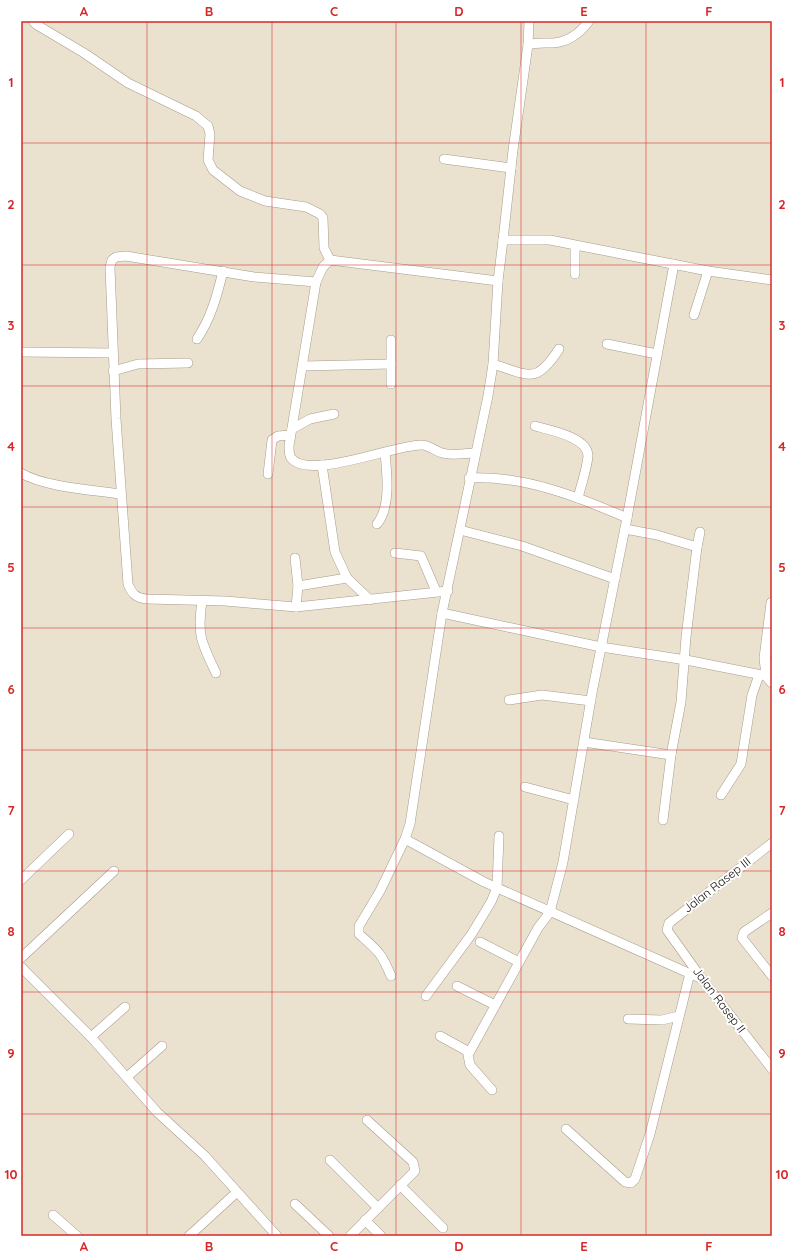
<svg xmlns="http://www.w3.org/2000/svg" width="793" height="1257" viewBox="0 0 793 1257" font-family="Quicksand,sans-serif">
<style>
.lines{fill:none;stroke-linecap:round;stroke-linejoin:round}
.minor-casing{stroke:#a59c8b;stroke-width:10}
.tertiary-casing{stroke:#a59c8b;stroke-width:12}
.minor{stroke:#fff;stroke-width:9}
.tertiary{stroke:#fff;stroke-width:11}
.grid{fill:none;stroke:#d62828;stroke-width:1;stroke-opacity:0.55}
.labels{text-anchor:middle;stroke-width:4;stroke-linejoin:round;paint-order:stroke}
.street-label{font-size:12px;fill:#0f0c06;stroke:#fff}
.neatline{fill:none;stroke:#d62828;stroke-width:1.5}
.grid-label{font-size:13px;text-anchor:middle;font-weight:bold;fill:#d62828}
</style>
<rect width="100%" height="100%" fill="#ebe1cf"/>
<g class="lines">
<defs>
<g id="minor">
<path d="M33,21l4,4 47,28 44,30 68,33 12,10 2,8 -2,26 5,10 27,21 25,10 41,6 14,7 3,4 1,30 6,12"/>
<path d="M528,45c8,-3 16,-2 25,-2 16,-1 27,-10 36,-22"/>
<path d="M444,159l67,9"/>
<path d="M503,240l10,-90 15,-105 1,-24"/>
<path d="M575,274v-28"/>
<path d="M316,282l-27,164c0,4 0,9 2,12 18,23 105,-14 131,-13 7,0 13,6 20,8 10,3 23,0 33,0"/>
<path d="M694,315l14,-44"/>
<path d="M197,339c14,-21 20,-43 26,-68"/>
<path d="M607,344l50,10"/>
<path d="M21,352l91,1"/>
<path d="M493,364c36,11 43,21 66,-15"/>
<path d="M303,366l88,-2"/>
<path d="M113,371l25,-7 50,-1"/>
<path d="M391,384v-44"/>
<path d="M535,426c14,4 53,11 53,30 -1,13 -7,29 -10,42"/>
<path d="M292,429l18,-10 24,-5"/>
<path d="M322,465l13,87 12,26"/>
<path d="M21,473c23,14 72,17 99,21"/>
<path d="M268,474l4,-34 6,-4 12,-1"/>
<path d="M469,478c54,-3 110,19 158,40"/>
<path d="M377,524c14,-17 10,-50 8,-71"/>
<path d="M625,529l32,6 40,12 3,-15"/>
<path d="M460,530l62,16 93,33"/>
<path d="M395,553l26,3 15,35"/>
<path d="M295,558l3,28"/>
<path d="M448,591l-152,16 -71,-6 -78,-2c-11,-1 -15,-5 -19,-15l-12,-165 -6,-152 2,-7 4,-3 10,-1 128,21 62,5 7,-15 7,-7 168,21 5,-41h47l158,31 64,9"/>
<path d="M202,601c-5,34 -1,41 14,72"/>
<path d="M296,607l2,-21 49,-8 23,22"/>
<path d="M442,613l159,34 85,13 81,16"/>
<path d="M509,700l33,-5 49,6"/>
<path d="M584,742l87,13"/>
<path d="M525,787l49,13"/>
<path d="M721,795l20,-31 11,-69 7,-20"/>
<path d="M663,820l8,-65 10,-53 5,-65 11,-90"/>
<path d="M405,839l79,43 218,97"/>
<path d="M772,843l-103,80 -2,7 35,49 70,90"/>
<path d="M21,880l48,-46"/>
<path d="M772,913l-28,19 -2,6 30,38"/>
<path d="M480,942l39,20"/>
<path d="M21,958l93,-87"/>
<path d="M21,967l70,70 66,75 48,44 72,80"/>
<path d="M391,976c-10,-24 -13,-25 -32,-42v-8l21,-35 25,-52 5,-15 32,-211 46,-217 5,-32 5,-83"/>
<path d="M457,986l38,19"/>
<path d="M426,996l45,-61 20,-33 6,-14 2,-52"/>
<path d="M628,1019l34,1 17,-4"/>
<path d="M440,1036l29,16"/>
<path d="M91,1037l34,-30"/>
<path d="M127,1077l35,-31"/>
<path d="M492,1090l-22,-25 -2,-10 70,-127 12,-16 13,-50 29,-169 35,-175 47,-254"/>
<path d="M566,1129l59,53 6,1 4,-4 15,-45 40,-161"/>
<path d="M330,1160l48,48"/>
<path d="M400,1185l43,43"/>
<path d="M295,1204l34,32"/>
<path d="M53,1215l24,21"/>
<path d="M365,1220l16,16"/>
<path d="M189,1236l48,-44"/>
<path d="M350,1236l65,-65 -2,-9 -46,-42"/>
</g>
<path id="tertiary" d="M772,603l-7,55 2,18 5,6"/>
</defs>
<!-- minor casing -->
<use href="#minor" class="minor-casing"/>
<!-- tertiary casing -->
<use href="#tertiary" class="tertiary-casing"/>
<!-- minor -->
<use href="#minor" class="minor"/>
<!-- tertiary -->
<use href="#tertiary" class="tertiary"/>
</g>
<!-- grid -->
<path class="grid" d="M147,21v1215M272,21v1215M396,21v1215M521,21v1215M646,21v1215M21,143h751M21,265h751M21,386h751M21,507h751M21,628h751M21,750h751M21,871h751M21,992h751M21,1114h751"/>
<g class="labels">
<!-- street labels -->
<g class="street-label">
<text transform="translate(717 885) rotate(-38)" y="4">Jalan Rasep III</text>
<text transform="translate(719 1000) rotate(53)" y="4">Jalan Rasep II</text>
</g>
</g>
<!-- border -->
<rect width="793" height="1257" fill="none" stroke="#ffffff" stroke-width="44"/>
<rect x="22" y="22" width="749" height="1213" class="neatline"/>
<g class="grid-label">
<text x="84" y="16">A</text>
<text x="209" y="16">B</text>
<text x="334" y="16">C</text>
<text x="459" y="16">D</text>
<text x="584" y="16">E</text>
<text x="709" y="16">F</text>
<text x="11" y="87">1</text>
<text x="782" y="87">1</text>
<text x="11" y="209">2</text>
<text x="782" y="209">2</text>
<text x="11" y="330">3</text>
<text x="782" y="330">3</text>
<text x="11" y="451">4</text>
<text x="782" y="451">4</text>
<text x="11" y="572">5</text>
<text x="782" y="572">5</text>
<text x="11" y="694">6</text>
<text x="782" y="694">6</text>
<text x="11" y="815">7</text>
<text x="782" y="815">7</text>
<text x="11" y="936">8</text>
<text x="782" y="936">8</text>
<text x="11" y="1058">9</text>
<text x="782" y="1058">9</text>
<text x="11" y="1179">10</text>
<text x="782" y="1179">10</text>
<text x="84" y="1251">A</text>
<text x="209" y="1251">B</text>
<text x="334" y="1251">C</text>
<text x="459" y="1251">D</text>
<text x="584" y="1251">E</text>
<text x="709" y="1251">F</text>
</g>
</svg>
